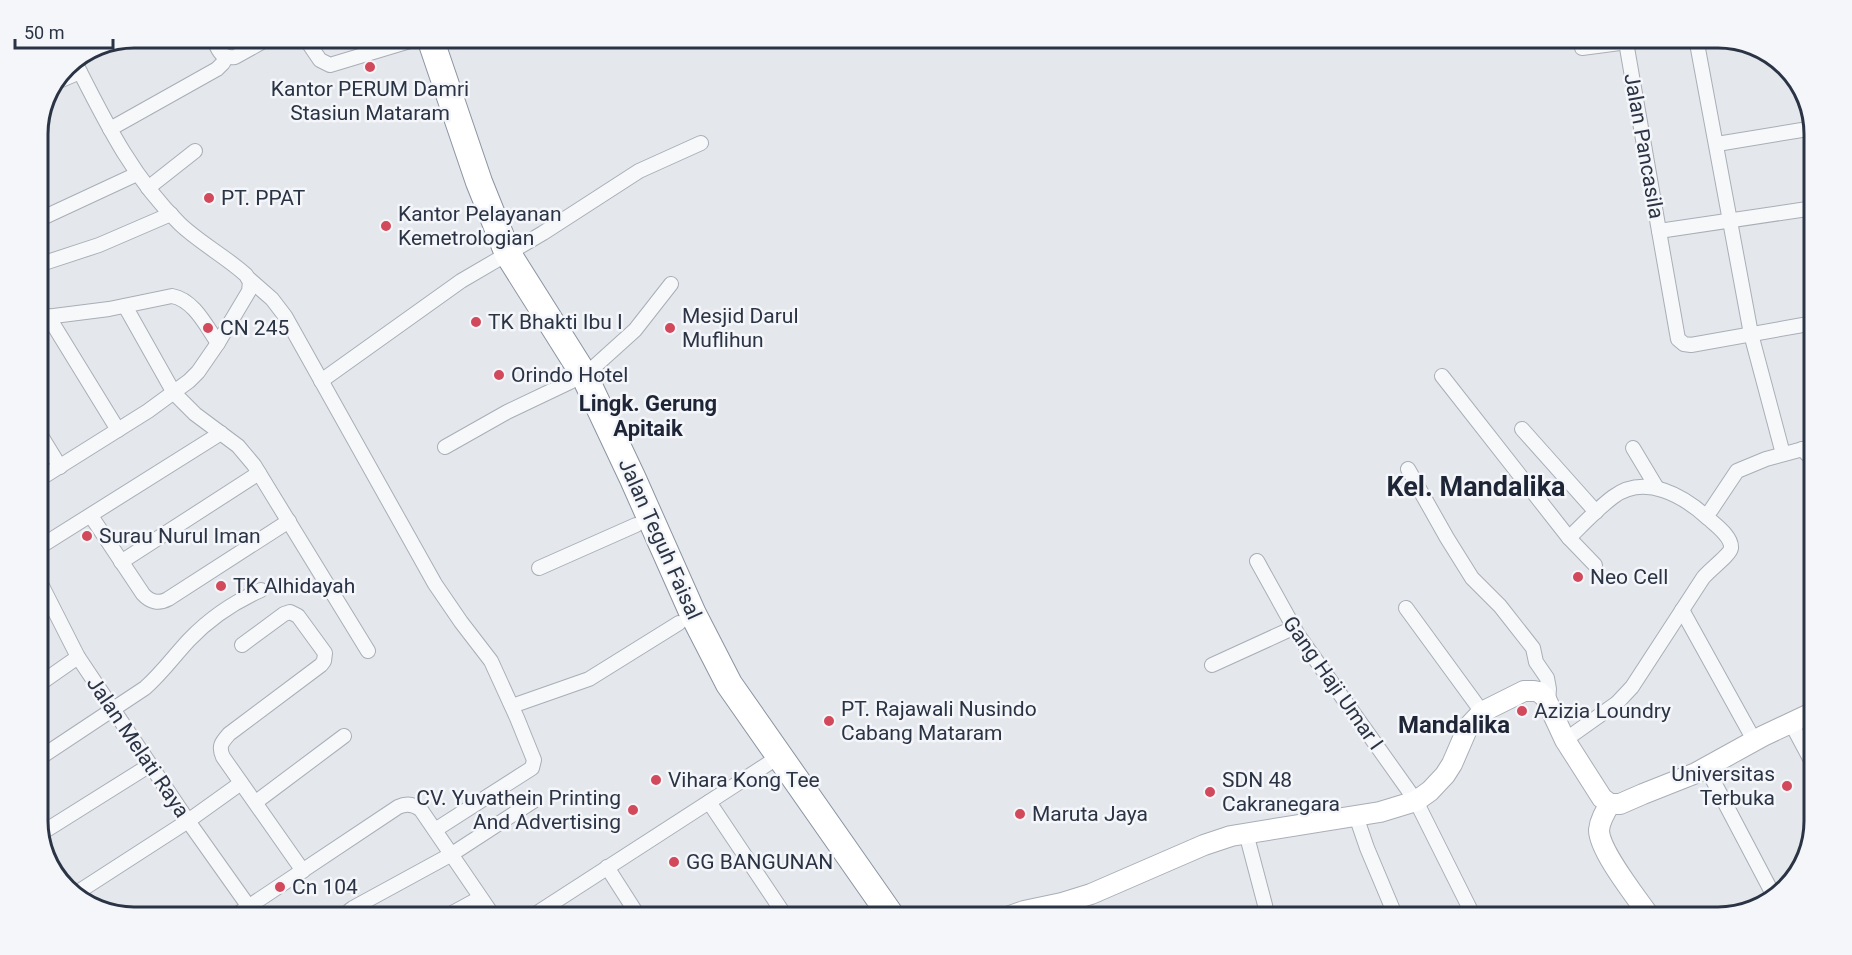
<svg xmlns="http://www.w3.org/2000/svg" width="1852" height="955" viewBox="0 0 1852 955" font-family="Roboto,sans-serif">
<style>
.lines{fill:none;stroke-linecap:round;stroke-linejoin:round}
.street-casing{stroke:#a9aeb7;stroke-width:16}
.secondary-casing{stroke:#a9aeb7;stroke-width:22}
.highway-casing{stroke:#8b94a3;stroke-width:28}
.street{stroke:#f7f8fa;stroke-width:14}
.secondary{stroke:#fff;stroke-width:20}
.highway{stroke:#fff;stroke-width:26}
.poi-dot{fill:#d1495b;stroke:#f4f6f9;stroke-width:2}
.labels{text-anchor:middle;stroke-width:5;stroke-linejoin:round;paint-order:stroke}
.poi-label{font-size:21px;fill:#2b3445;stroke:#f4f6f9;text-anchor:start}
.street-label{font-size:21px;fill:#2b3445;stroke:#f4f6f9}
.neighbourhood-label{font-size:22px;font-weight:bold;fill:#1d2536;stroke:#f4f6f9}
.quarter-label{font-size:24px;font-weight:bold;fill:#1d2536;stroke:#f4f6f9}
.district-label{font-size:27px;font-weight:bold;fill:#1d2536;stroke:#f4f6f9}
.rim{fill:none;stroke:#2b3445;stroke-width:3}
</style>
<rect width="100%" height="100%" fill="#e4e7ec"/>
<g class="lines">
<defs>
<g id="street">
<path d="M213,38c5,11 7,21 22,19l34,-19"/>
<path d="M305,38l15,22 10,5 83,-25"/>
<path d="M1696,38l55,296 32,120"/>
<path d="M1626,42l33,189 155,-23"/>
<path d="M1582,48l76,-10"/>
<path d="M59,81l21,-9"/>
<path d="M110,129l107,-60 6,-6 3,-6"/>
<path d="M1717,144l97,-16"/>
<path d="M148,188l47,-37"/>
<path d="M38,220l99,-46"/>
<path d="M1659,231l19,108 6,5 7,1 123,-22"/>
<path d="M38,265l61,-20 72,-31"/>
<path d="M248,278l24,21 13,17 150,268 26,38 30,39 26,57 17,42 -2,8 -97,62"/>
<path d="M125,306l49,87 21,21 43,32 16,19 114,186"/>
<path d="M48,316l70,114"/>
<path d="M38,318l71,-9 63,-13c22,4 34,30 46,47"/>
<path d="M1442,376l127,162 26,27"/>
<path d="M321,381l140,-100 82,-48 96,-62 62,-28"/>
<path d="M1522,429l74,83"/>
<path d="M38,431l22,36"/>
<path d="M445,447l62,-35 63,-30 24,-15 41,-37 36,-46"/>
<path d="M1633,448l24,40"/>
<path d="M1802,449l12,12"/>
<path d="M1408,469l39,69 25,40 28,28 33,42 3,14 11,16 2,11 -1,13"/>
<path d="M38,480l110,-69 41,-30 9,-9 20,-29 31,-52 1,-9 -4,-7c-21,-19 -46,-32 -66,-51 -48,-47 -75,-103 -105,-162"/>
<path d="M1711,510l26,-39 29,-12 48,-13"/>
<path d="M91,516l52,78c7,8 16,10 25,5l121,-78"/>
<path d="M38,548l183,-115"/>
<path d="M1257,561l41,74 118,166 58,116"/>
<path d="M121,562l138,-89"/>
<path d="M539,568l97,-43"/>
<path d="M38,581l5,7 35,69 110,164 61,86"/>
<path d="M1406,608l76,104"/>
<path d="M1682,610l72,130"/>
<path d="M242,645l42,-31 6,-2 8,4 27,37 -1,8 -3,4 -92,69c-7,8 -11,12 -6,23l80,114"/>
<path d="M1212,665l81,-37"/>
<path d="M38,685l40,-28"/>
<path d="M512,706l77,-27 90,-56"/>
<path d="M1791,723l23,43"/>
<path d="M1565,740l52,-37 15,-16 71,-109c6,-8 27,-23 28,-30 1,-11 -15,-23 -22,-29 -25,-23 -64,-46 -96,-22 -16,12 -30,27 -44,41"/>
<path d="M38,759l107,-71c17,-15 29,-32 44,-48 21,-22 45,-38 72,-50"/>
<path d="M1706,767l69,131"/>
<path d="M256,802l88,-66"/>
<path d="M709,802l77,115"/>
<path d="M1356,816l11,32 29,69"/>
<path d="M1246,833l19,72 2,12"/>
<path d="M40,834l110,-69"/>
<path d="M607,867l32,50"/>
<path d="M75,894l113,-73 53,-38"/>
<path d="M233,917l165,-110c8,-4 16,-3 23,3l73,107"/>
<path d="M322,917l11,-3h14"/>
<path d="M347,917l2,-6 4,-3 99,-54 83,-54"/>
<path d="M445,917l35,-19"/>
<path d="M531,917l249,-161"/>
</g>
<g id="secondary">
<path d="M1610,804c-5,8 -10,16 -11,26 0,21 38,68 51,87"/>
<path d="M1007,917l17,-6 38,-8 29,-9 113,-49 27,-9 149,-24 36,-11 14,-10 15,-16 7,-11 16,-37 14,-15 42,-21h10l5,1 6,5 20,43 37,58 8,6h10l23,-10 53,-21 67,-37 51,-24"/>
</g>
<path id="highway" d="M430,38l49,144 29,72 75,119 50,106 60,135 36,70 163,233"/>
</defs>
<!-- street casing -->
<use href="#street" class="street-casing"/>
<!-- secondary casing -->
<use href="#secondary" class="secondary-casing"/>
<!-- highway casing -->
<use href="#highway" class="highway-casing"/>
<!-- street -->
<use href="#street" class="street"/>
<!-- secondary -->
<use href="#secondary" class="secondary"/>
<!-- highway -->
<use href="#highway" class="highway"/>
</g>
<!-- markers -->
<g class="poi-dot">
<circle cx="370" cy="67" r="6"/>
<circle cx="209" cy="198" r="6"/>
<circle cx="386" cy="226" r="6"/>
<circle cx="476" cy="322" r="6"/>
<circle cx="208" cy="328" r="6"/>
<circle cx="670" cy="328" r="6"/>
<circle cx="499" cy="375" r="6"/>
<circle cx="87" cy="536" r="6"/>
<circle cx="1578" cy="577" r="6"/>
<circle cx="221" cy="586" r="6"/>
<circle cx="1522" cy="711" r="6"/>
<circle cx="829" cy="721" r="6"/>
<circle cx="656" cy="780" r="6"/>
<circle cx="1787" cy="786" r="6"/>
<circle cx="1210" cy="792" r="6"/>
<circle cx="633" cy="810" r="6"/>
<circle cx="1020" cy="814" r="6"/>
<circle cx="674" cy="862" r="6"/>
<circle cx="280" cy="887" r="6"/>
</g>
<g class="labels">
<!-- poi labels -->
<g class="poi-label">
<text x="370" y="96" text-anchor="middle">Kantor PERUM Damri<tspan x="370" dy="24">Stasiun Mataram</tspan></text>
<text x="221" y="205">PT. PPAT</text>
<text x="398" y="221">Kantor Pelayanan<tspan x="398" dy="24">Kemetrologian</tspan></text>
<text x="682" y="323">Mesjid Darul<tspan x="682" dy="24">Muflihun</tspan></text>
<text x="488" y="329">TK Bhakti Ibu I</text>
<text x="220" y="335">CN 245</text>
<text x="511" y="382">Orindo Hotel</text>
<text x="99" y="543">Surau Nurul Iman</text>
<text x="1590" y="584">Neo Cell</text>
<text x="233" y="593">TK Alhidayah</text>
<text x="841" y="716">PT. Rajawali Nusindo<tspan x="841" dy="24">Cabang Mataram</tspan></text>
<text x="1534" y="718">Azizia Loundry</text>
<text x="1775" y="781" text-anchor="end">Universitas<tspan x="1775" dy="24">Terbuka</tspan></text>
<text x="668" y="787">Vihara Kong Tee</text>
<text x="1222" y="787">SDN 48<tspan x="1222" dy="24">Cakranegara</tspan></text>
<text x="621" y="805" text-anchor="end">CV. Yuvathein Printing<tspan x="621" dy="24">And Advertising</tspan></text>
<text x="1032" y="821">Maruta Jaya</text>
<text x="686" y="869">GG BANGUNAN</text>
<text x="292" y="894">Cn 104</text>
</g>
<!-- street labels -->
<g class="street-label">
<text transform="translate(1644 146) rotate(80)" y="7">Jalan Pancasila</text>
<text transform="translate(660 539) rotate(66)" y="7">Jalan Teguh Faisal</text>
<text transform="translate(1333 683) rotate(55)" y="7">Gang Haji Umar I</text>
<text transform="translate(138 747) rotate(56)" y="7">Jalan Melati Raya</text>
</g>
<!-- neighbourhood labels -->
<g class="neighbourhood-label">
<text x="648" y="411">Lingk. Gerung<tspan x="648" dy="25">Apitaik</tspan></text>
</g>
<!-- quarter labels -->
<g class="quarter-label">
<text x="1454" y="733">Mandalika</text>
</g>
<!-- district labels -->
<g class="district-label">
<text x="1476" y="496">Kel. Mandalika</text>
</g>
</g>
<!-- crop -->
<path d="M0 0H1852V955H0ZM134 48H1718A86 86 0 0 1 1804 134V821A86 86 0 0 1 1718 907H134A86 86 0 0 1 48 821V134A86 86 0 0 1 134 48Z" fill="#f4f6f9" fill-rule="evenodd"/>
<path class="rim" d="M134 48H1718A86 86 0 0 1 1804 134V821A86 86 0 0 1 1718 907H134A86 86 0 0 1 48 821V134A86 86 0 0 1 134 48Z"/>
<!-- scale -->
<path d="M15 39v9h98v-9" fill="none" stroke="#2b3445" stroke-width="3"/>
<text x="24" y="39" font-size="18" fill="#2b3445" stroke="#f4f6f9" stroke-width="4.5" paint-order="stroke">50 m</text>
</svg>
